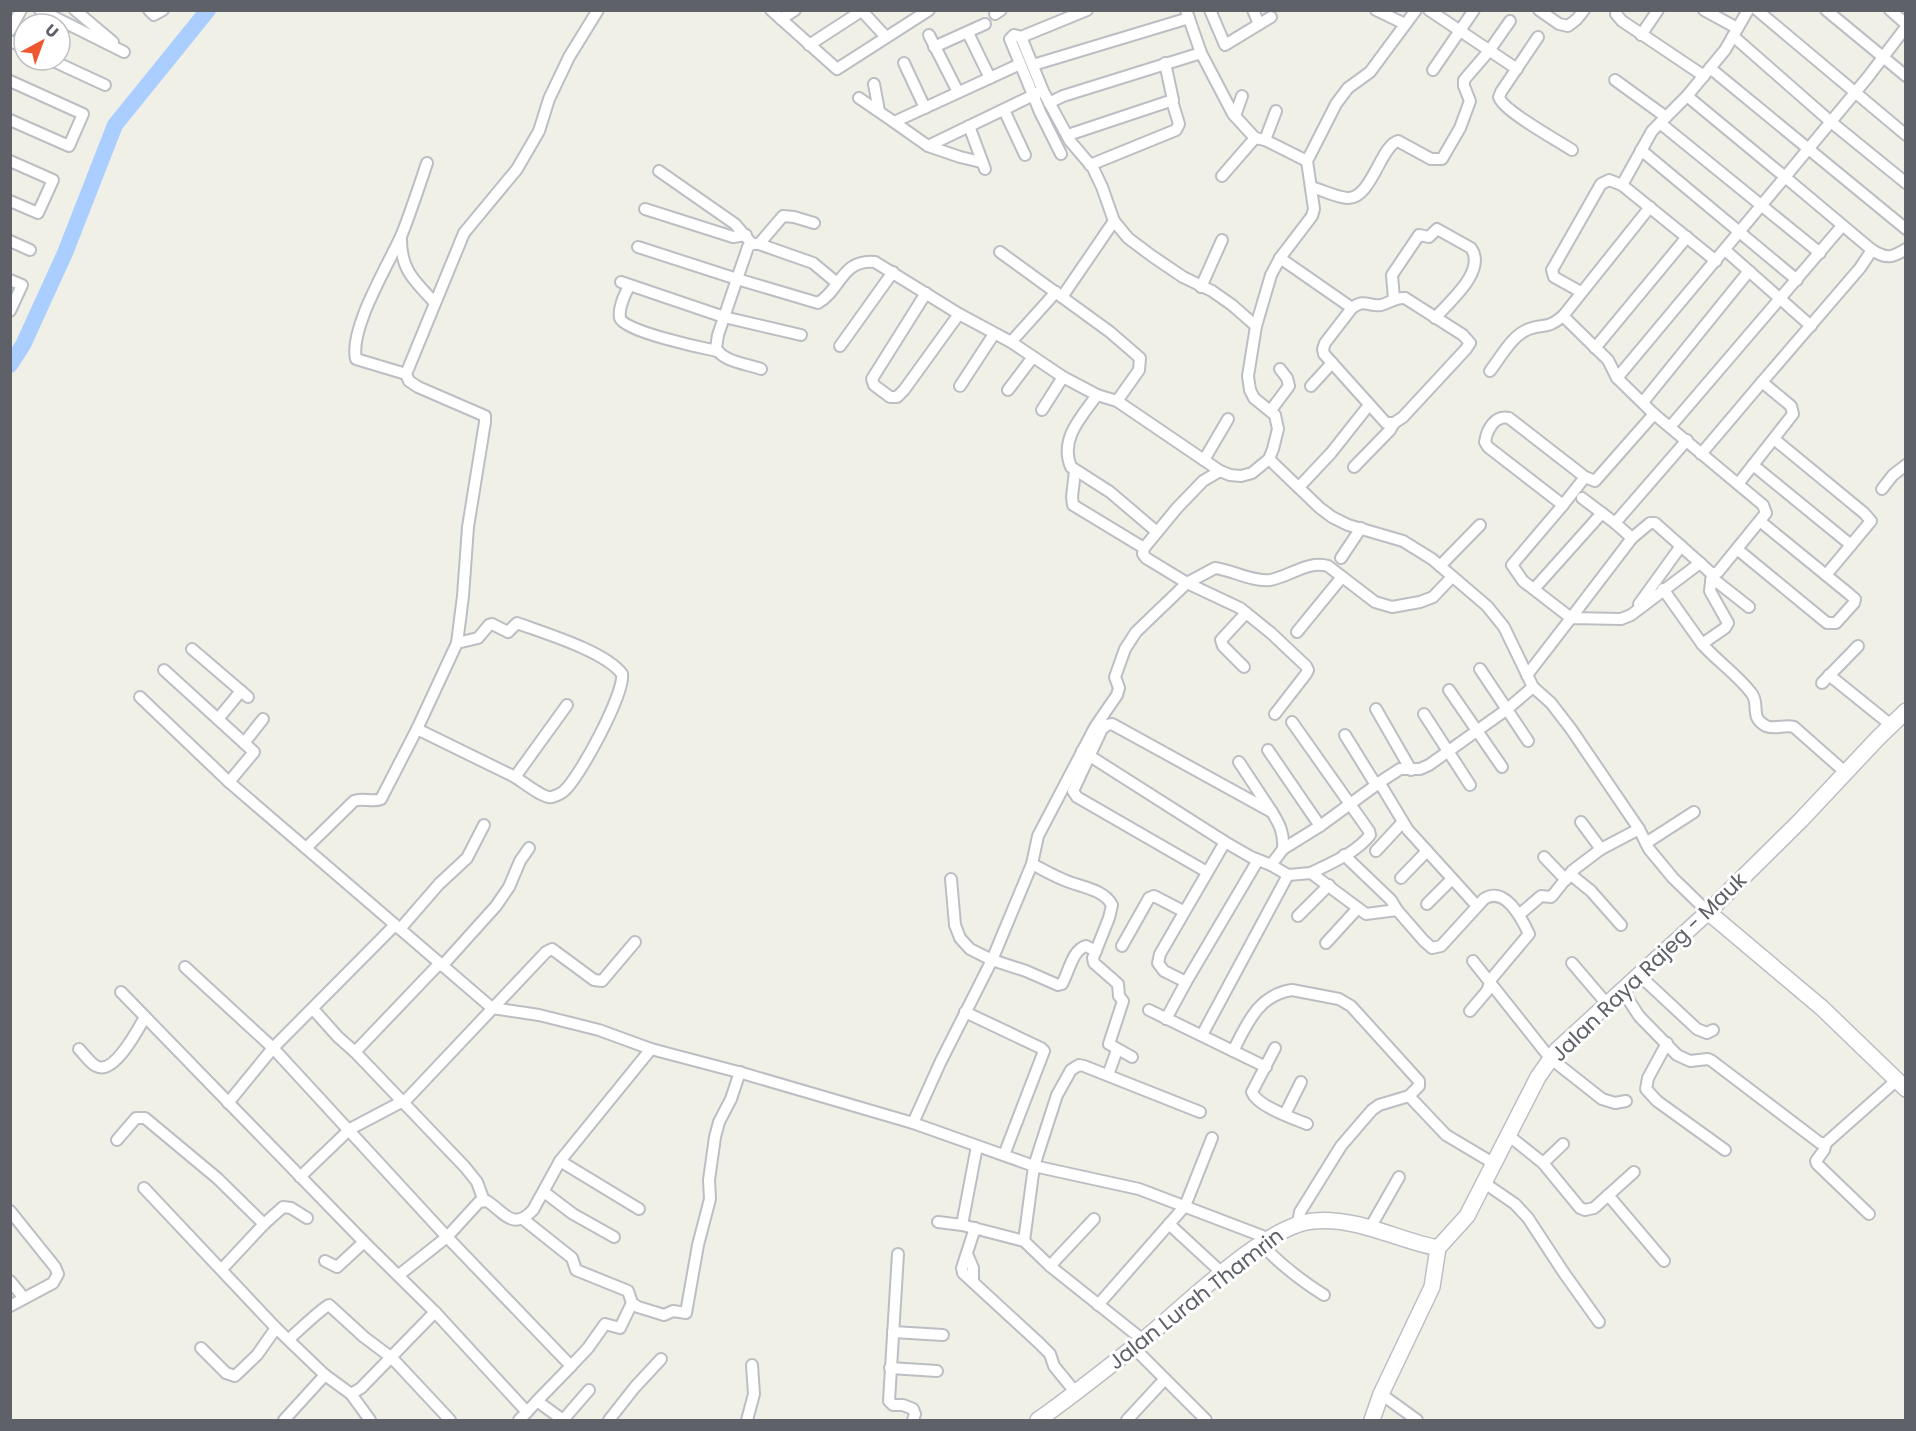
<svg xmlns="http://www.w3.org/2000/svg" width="1916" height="1431" viewBox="0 0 1916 1431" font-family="Poppins,sans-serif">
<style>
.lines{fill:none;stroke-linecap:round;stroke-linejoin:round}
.river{stroke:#a9ceff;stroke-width:16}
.street-casing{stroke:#bbbec3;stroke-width:14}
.secondary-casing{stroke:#bcbec5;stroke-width:18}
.street{stroke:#fff;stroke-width:10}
.secondary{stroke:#fff;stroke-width:15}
.labels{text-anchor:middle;stroke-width:6;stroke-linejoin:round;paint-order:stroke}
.street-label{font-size:21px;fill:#5e6168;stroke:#fff}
</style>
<rect width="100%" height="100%" fill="#f1f0e7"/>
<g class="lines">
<!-- river -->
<path class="river" d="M10,365l13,-20 42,-92 50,-128 93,-115"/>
<defs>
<g id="street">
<path d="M40,10l84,42"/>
<path d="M75,10l38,32"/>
<path d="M149,10l5,5 9,-5"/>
<path d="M771,10l66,59 92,-59"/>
<path d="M861,10l25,27"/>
<path d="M1186,10l15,43"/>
<path d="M1210,10l15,35 46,-28"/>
<path d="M1253,10l6,14"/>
<path d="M1376,10l29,14"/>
<path d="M1429,10l88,59"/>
<path d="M1539,10l20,14 9,2 9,-7 7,-9"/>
<path d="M1617,10l-1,4 6,7 82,55"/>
<path d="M1704,10l33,18"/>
<path d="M1757,10l149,125"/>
<path d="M1826,10l80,66"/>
<path d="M1890,10l16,14"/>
<path d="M995,14l6,-4"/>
<path d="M781,19l14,-9"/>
<path d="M10,30l11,-20"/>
<path d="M968,33l22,45"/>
<path d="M929,35l29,57"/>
<path d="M1641,35l17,-25"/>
<path d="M1733,36l98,86 75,61"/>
<path d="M1021,37l22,54 27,50 23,27 9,19 12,34 14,17 24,18 31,21 29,14 20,14 24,21"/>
<path d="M1538,37l-37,55 -2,5c4,14 58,43 73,53"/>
<path d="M10,41l14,6"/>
<path d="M809,45l54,-35"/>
<path d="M934,47l51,-23"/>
<path d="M51,60l54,25"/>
<path d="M904,63l21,45"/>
<path d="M1033,65l156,-47"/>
<path d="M1710,68l196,161"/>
<path d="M1433,70l41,-60"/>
<path d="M1615,80l51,37"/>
<path d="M10,81l73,33 -14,32 -59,-26"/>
<path d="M874,84l5,27"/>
<path d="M1687,96l98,81 83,-100 38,-50"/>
<path d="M859,98l35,24 126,-58"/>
<path d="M1049,103l14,-7 138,-43 32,61 22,24 10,2 42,21"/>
<path d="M1004,110l21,45"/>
<path d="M1235,116l7,-20"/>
<path d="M894,122l34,24 32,11 21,5"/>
<path d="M1660,123l160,130"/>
<path d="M969,126l16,43"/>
<path d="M1068,135l105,-35 -8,-37"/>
<path d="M1265,140l11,-29"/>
<path d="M928,146l112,-54"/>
<path d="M1641,150l156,130"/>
<path d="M1061,154l-21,-42 -30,-73 4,-4 7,2 66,-27"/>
<path d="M10,161l43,19 -15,33 -28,-12"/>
<path d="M1090,165l86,-35 3,-6 -7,-23"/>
<path d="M659,171l76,53 17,20"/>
<path d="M1222,176l33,-38"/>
<path d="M1311,187c11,3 25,10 36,11 24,2 34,-53 51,-57l33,18h11l18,-31 10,-27 -6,-15v-6l25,-29 21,-30"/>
<path d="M645,209l88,28 13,-2"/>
<path d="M401,240c0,31 15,42 34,63"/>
<path d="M10,241l20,9"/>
<path d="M759,244l24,-28 11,1 20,6"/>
<path d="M638,247l99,32 11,-32 4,-3h7l54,19 24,20"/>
<path d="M1725,250l86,76"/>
<path d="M1000,252l110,80 30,26 -1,12 -22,31"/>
<path d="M1280,258l72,50c13,-10 16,-1 29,-3 9,-2 14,-8 24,-7l58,37 7,8 -4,6 -63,68 -9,6h-8l-62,-69 -1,-5 2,-6 27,-35"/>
<path d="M1716,261l-94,-76 30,-54 35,-35 38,-46 23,-40"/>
<path d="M10,280l12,5 -12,26"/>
<path d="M621,282l103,35 77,18"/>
<path d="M629,286c-4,8 -11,22 -9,32 3,13 82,30 97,33"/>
<path d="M1201,287l21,-47"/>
<path d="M1581,292l-27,-15 -2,-7 49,-86 8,-4 13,5"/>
<path d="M926,293l-54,86 2,6 16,12h7l7,-7 55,-76"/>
<path d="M1062,297l52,-76"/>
<path d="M1394,299l-2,-24 27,-40 10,2 8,-8 34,19c16,23 -22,54 -36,70"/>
<path d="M1011,342l45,-50"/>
<path d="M840,346l53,-74"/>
<path d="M1595,348l92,-111"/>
<path d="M761,369c-13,-5 -38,-7 -45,-21l2,-13 19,-56 81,24c23,-13 23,-44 57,-41l84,52 52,28 52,35 34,18 20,6 103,70 10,4 11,1 11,-3 17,-14 4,-10 5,-20 -3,-14 -21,-17 -4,-8 -2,-14 8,-50 15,-51 9,-17 32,-42 2,-7 -7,-48 29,-57 12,-16 22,-16 46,-62"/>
<path d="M1490,371c11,-14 22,-36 39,-42 16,-6 17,1 34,-13l87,-109"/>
<path d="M406,374l-50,-15c-7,-31 33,-95 46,-125 9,-23 17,-47 25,-71"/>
<path d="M1617,378l168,-201 87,73c14,9 20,8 34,-1"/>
<path d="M960,386l34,-52"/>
<path d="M1311,386l21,-23"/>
<path d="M1008,390l25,-33"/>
<path d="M1097,395c-15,21 -38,44 -26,72l39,25 47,40"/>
<path d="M1643,402l106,-131"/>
<path d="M1042,410l21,-33"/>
<path d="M1271,410l18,-24 -2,-8 -7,-9"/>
<path d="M1670,427l172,-201"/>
<path d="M1774,439l90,74 7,8 -45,54"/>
<path d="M1701,454l61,-72"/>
<path d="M1269,459l51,49 12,9 16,8 55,16 29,18 55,47 17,21 29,60 18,16 20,26 68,100 10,20 24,29 35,34"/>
<path d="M1204,460l24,-41"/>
<path d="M1753,465l98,80"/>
<path d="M1354,467l36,-37 4,-7"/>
<path d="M1075,471l-3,26 1,8 71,43"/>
<path d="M1585,477l-22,28 -75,-58 -3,-5c2,-13 10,-27 24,-24l76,59 10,4 59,-67"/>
<path d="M1738,484l55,-70 -2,-8 -29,-24 98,-114 12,-18"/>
<path d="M1299,487l32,-34 38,-48"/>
<path d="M1882,489l11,-14 13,-10"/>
<path d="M1582,498l33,25"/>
<path d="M1563,505l-51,60 11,16 48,37 61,-80 -17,-15 72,-83"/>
<path d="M1632,538l18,-15h5l45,40"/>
<path d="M1737,549l90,74h9l18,-20 1,-4 -7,-6 -87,-71"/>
<path d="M1341,558l20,-30"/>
<path d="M1440,566l40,-41"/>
<path d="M1712,574l-2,17 18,32 -3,5 -23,16c15,17 37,32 50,50 8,11 -3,23 14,32 9,4 19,-2 28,1l51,45"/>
<path d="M1711,581h5l33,26"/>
<path d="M1187,583l28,-15c17,2 37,14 55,12 19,-3 38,-20 58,-14l47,36 17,5 28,-5 13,-5 19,-20"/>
<path d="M1187,583l53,25 31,25 35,33 2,4 -2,4 -31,40"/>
<path d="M1534,589l68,-76"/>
<path d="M1663,589l39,55"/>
<path d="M1639,604l42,-58"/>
<path d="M1297,632l45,-55"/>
<path d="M457,643l21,-5 11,-13 3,-1 16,8 9,-9c27,10 88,28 105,51 3,19 -42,103 -58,117 -2,2 -9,5 -12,6 -8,2 -29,-15 -37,-20"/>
<path d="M192,649l56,48"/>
<path d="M1244,667l-21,-21 -2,-6 25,-27"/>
<path d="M1480,669l48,72"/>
<path d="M1527,675l44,-57 50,1 10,-4 69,-52 12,11 6,-2 48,-59 -3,-8 -109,-91 -37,-36 -9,-18 -45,-44"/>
<path d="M1829,675l62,50"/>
<path d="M1822,683l36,-37"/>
<path d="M1449,690l53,77"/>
<path d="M140,697l89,85 25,-30 -90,-82"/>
<path d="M1376,709l35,61"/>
<path d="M1424,714l46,71"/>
<path d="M218,719l23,-28"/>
<path d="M1292,722l77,109 1,4c-14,18 -39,28 -59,38"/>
<path d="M417,729l98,48 52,-72"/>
<path d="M1345,735l31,50"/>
<path d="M244,743l19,-24"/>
<path d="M1268,750l52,76"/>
<path d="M1082,751l143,91 26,15 20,8 12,-16 37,-23 63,-46 17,-11h20l9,-4 77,-55 27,-23"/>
<path d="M1239,762l33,50"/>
<path d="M229,782l263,226 47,7 60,15 52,19 91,24 171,50 121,43 105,23 131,50"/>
<path d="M1379,782l29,48 69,76"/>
<path d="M1581,822l20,27 38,-20"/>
<path d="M1225,842l-65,112 -2,9 6,8 22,11 72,-122"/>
<path d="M1646,843l48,-31"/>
<path d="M306,848l48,-47c9,-4 18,2 27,-2l36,-70 40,-86 6,-47 5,-69 17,-105v-6l-67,-29 -9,-6 -3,-7 58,-141 53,-64 22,-38 10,-32 20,-42 29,-47"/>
<path d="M1376,851l26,-28"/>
<path d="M1344,855l47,45 6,10"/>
<path d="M1544,857l22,23"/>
<path d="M1032,864c10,5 20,11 30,15 16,8 41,9 50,26l-3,13 -16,40 1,5 24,21 1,12 4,5 -14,43 23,13"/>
<path d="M1207,872l-130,-75 -4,-6 29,-62 5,-4 5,-1 160,88c8,13 12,21 11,37"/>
<path d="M1570,874l21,17 30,34"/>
<path d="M1288,875l23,-2 55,41 31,-4 27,31 8,7 9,-2 43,-47c21,-14 38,20 45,35l-37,44 -5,13 -17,20"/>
<path d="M1401,878l26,-27"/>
<path d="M951,879l4,46 5,13 10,11 22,11 34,11 32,14 4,-1c7,-12 10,-34 24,-38l10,5"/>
<path d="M1427,904l25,-25"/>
<path d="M1520,914l21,-18 10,1 2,-2 19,-24 29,-22"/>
<path d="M1298,916l31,-31"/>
<path d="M400,929l39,-45 28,-26 17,-33"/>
<path d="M1326,943l32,-35"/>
<path d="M1122,946l27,-48 5,-2 29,15"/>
<path d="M1473,961l77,97 52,41 13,4 11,-2"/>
<path d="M1572,963l35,41"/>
<path d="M442,966l54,-60 13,-19 11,-26 9,-13"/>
<path d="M185,967l88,81 174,189 124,129 17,-18 17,-24 15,4 12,-25 6,4 26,8 9,-4 13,2 12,-68 12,-46 -1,-19 6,-43 4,-15 12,-23 9,-27"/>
<path d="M1639,975l58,54 10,4 6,-3"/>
<path d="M1622,990l17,26 38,39 13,6 18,-2 4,2 108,82h6l71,-63"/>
<path d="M121,992l243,250 71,70 92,100 -8,8"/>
<path d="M313,1009l25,28 17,15 110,115 12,15 7,19"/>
<path d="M1149,1010l117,57"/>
<path d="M965,1012l76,36 3,3 -40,104"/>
<path d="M1166,1019l20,-37"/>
<path d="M1202,1035l86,-160 -17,-10"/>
<path d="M1667,1043l-19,35 -2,11 11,12 68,49"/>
<path d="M1275,1048l-23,44c5,14 40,26 55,32"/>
<path d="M79,1049c5,5 11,14 17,17 18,10 42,-37 49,-49"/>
<path d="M1233,1051c14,-27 25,-56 59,-61l47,9 12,7 68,75v5l-10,10 -30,9 -7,5 -31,36 -41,66 -2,11"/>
<path d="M355,1052l84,-88"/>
<path d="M1108,1075l9,-25"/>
<path d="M1409,1096l37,39 47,28"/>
<path d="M228,1103l45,-55 122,-123"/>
<path d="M1285,1114l16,-32"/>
<path d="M913,1123l27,-60 52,-103 40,-96 6,-28 57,-109 22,-32 2,-7 -4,-11 10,-28 11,-17 51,-49 -41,-25 -3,-4 1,-6 33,-40 26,-27 17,-10"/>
<path d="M1508,1135l35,28 37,45 5,2 9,-2 40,-36"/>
<path d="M117,1140l19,-22h9l72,60 47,46 -42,45"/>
<path d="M1826,1143l-2,7 -8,11 1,3 52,50"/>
<path d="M560,1161l79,48"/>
<path d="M1543,1163l20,-19"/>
<path d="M300,1177l50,-48 57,-30 139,-147 6,-3 42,31 8,1 33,-39"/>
<path d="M1483,1182l32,22 13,14 36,55 35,49"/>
<path d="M144,1188l132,140 49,47 26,19"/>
<path d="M544,1192l29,22 41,23"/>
<path d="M1608,1195l56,66"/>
<path d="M10,1211l45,56 3,7 -5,9 -43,23"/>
<path d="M523,1219l49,39 4,12 52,21 4,12"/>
<path d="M938,1222l24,3 62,16 26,25 93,74"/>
<path d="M264,1224l19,-17 8,1 16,10"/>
<path d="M1169,1224l53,49"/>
<path d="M962,1225l15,-79"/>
<path d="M975,1228l-13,40 1,5 76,70 11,11 4,12 22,27"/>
<path d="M1370,1228l29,-51"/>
<path d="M1024,1241l10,-75 23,-71 14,-25 8,-5 5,1 116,46"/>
<path d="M1262,1245c19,20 38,35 62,50"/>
<path d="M898,1254l-9,147 4,4h10l10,4 2,5 -2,6"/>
<path d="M967,1254l6,14v13"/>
<path d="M325,1261l12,6 27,-25"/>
<path d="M1050,1266l44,-47"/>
<path d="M399,1275l48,-38 32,-35 8,-1c18,12 26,30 46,9l27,-49 91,-112"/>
<path d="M10,1281l14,17"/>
<path d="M1098,1305l87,-99 27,-68"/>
<path d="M893,1332l50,3"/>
<path d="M289,1339c8,-7 33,-31 40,-34l35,32 28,21 58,62"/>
<path d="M1133,1347l73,73"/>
<path d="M201,1348l25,25 9,3 22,-21 19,-27"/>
<path d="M890,1368l47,3"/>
<path d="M1381,1394l36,26"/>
<path d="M537,1401l34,-35"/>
<path d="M527,1412l10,-11 26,19 26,-30"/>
<path d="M284,1420l41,-45"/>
<path d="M370,1420l-19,-26 10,-6 74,-76"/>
<path d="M609,1420l26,-33 26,-28"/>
<path d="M747,1420l7,-26 -2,-29"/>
<path d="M1127,1420l38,-41"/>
</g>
<g id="secondary">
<path d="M1708,912l114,96 84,81"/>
<path d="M1038,1420c36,-25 70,-53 105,-80 40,-32 123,-116 171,-119 43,-4 83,19 124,27"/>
<path d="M1372,1420l9,-26 51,-107 6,-39 29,-32 71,-139 19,-27 151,-138 93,-92 77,-82 28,-27"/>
</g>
</defs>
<!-- street casing -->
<use href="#street" class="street-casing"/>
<!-- secondary casing -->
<use href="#secondary" class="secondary-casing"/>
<!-- street -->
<use href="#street" class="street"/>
<!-- secondary -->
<use href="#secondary" class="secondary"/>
</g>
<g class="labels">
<!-- street labels -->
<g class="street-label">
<text transform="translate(1649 967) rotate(-44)" y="7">Jalan Raya Rajeg - Mauk</text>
<text transform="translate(1196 1299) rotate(-38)" y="7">Jalan Lurah Thamrin</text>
</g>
</g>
<!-- border -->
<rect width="1916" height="1431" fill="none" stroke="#5e6168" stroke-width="24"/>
<!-- north arrow -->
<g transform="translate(42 42) rotate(41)"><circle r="28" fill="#ffffff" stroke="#bfc0c3" stroke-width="1.5"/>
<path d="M0-4.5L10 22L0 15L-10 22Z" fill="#ee5830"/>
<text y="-9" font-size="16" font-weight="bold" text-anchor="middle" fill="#5e6168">U</text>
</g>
</svg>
